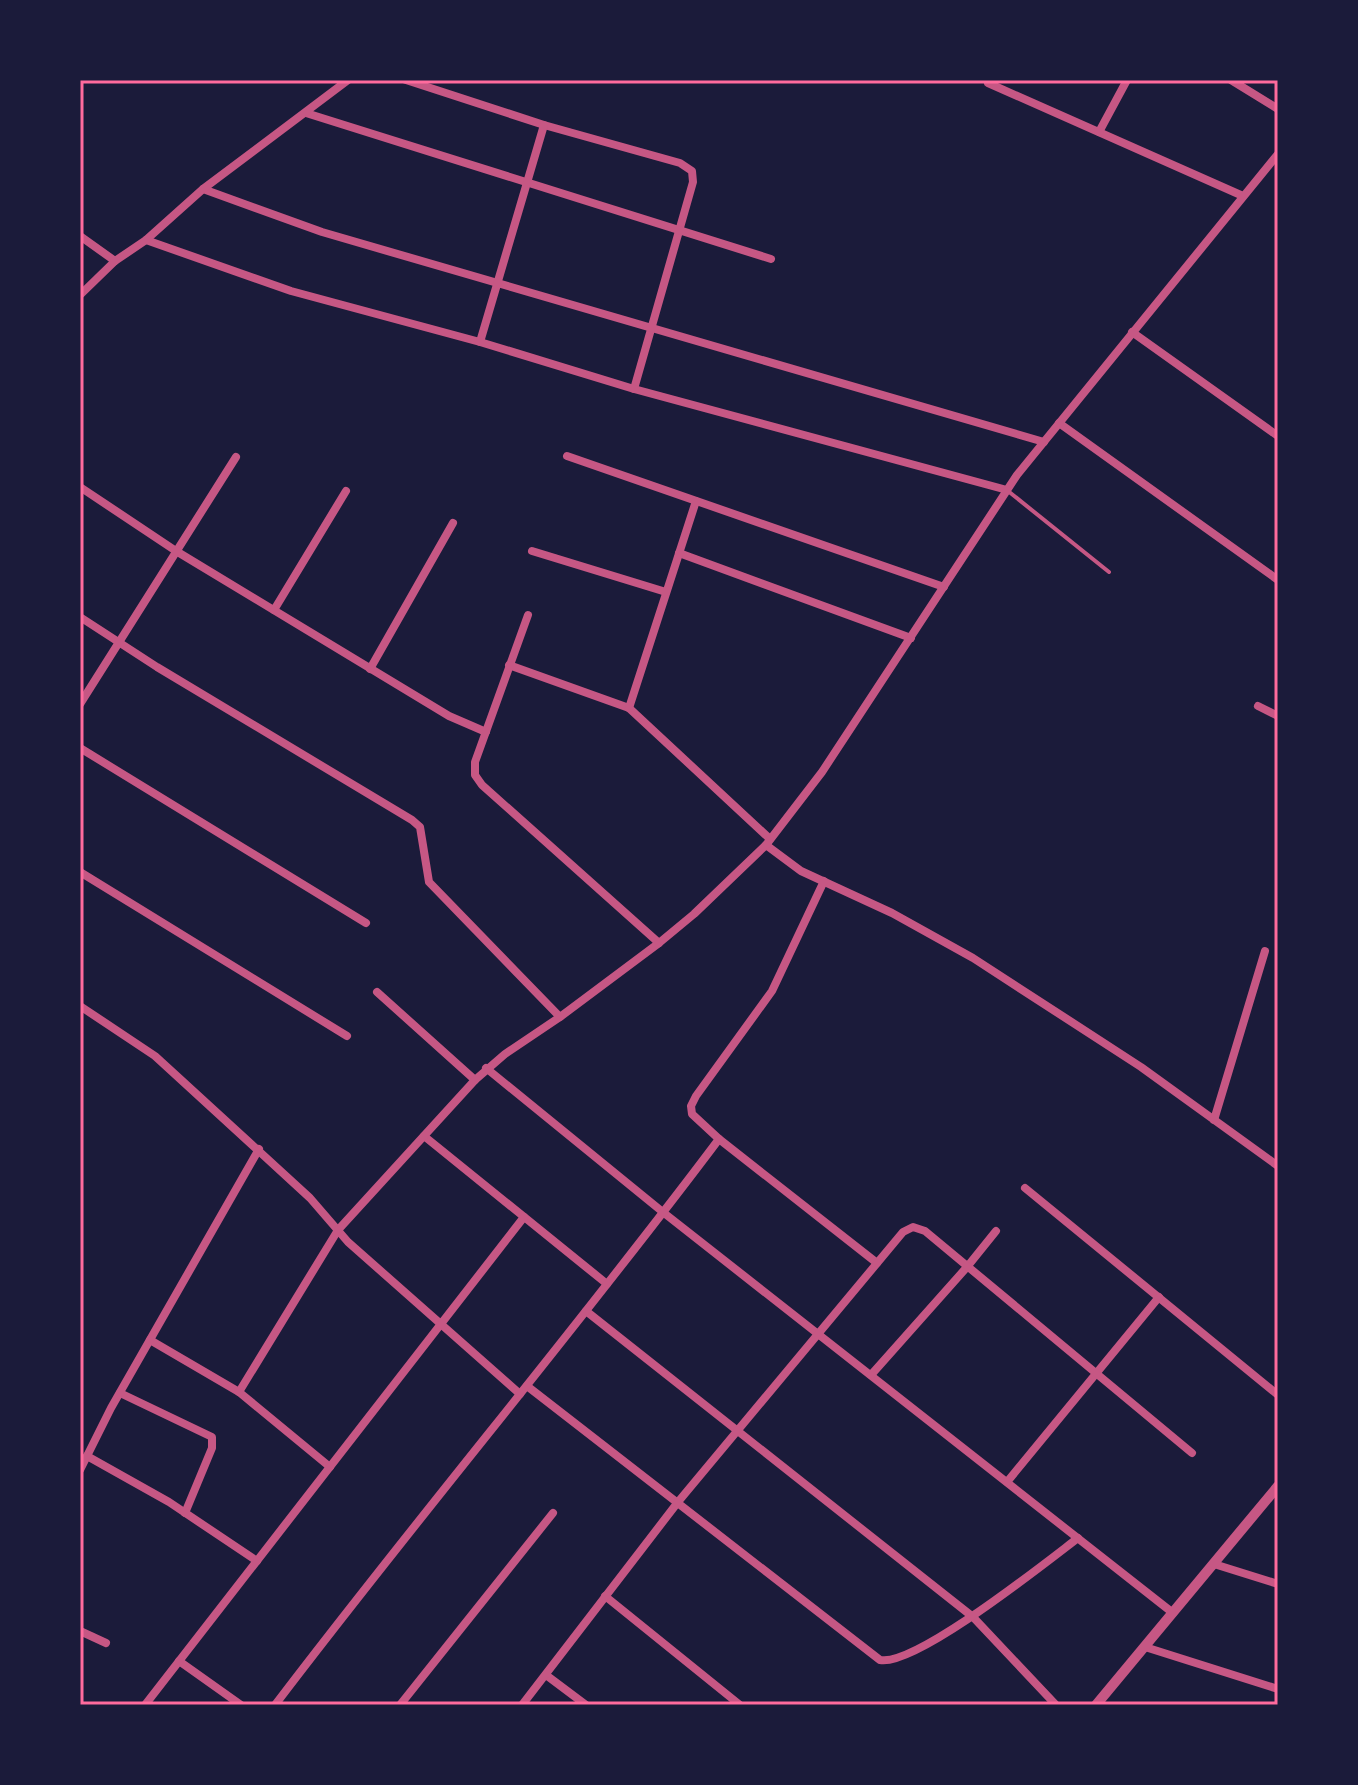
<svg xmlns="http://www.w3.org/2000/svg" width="1358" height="1785" viewBox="0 0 1358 1785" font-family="'Varela Round',sans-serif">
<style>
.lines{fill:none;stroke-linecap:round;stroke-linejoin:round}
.service{stroke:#c65784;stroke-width:4}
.minor{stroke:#c65784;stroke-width:8}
.tertiary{stroke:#c65784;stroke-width:10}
.neatline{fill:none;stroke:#ff6b9d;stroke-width:3}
</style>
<rect width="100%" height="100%" fill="#1b1b3a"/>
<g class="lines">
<!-- service -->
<path class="service" d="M1008,491l101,81"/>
<!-- minor -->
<g class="minor">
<path d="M406,80l138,45 136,38 12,8 1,11 -59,207"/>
<path d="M1231,80l47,29"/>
<path d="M988,83l255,113"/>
<path d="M306,113l465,146"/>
<path d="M1099,132l28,-52"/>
<path d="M203,189l119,43 722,210"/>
<path d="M80,236l35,25"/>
<path d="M146,240l145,51 189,51 154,47 373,101"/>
<path d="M80,295l35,-34 31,-21 57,-51 145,-109"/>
<path d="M1132,332l146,104"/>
<path d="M480,342l64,-217"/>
<path d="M1059,423l219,157"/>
<path d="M567,456l377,131"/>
<path d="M80,487l96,64 273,165 37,16"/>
<path d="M532,551l134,41"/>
<path d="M679,553l232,85"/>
<path d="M274,610l72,-119"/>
<path d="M528,615l-53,147v13l7,10 177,158"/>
<path d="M80,617l77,50 255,153 8,7 9,55 131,135"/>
<path d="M509,665l120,43 141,131"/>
<path d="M370,669l83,-146"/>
<path d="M80,704l156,-247"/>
<path d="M1258,706l20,10"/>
<path d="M629,708l67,-207"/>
<path d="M80,748l286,175"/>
<path d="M766,845l35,26 91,42 81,45 168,109 137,99"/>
<path d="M80,872l267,164"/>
<path d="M824,881l-52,110 -76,105 -5,10 1,8 27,25 158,124"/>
<path d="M377,992l98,88"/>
<path d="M80,1006l75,50 155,142 38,44 172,152"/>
<path d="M486,1068l178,145 509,400"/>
<path d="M1214,1120l51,-169"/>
<path d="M424,1136l183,148"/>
<path d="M1025,1188l253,207"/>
<path d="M586,1311l387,306 83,88"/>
<path d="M150,1340l89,52 91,75"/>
<path d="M871,1375l96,-108 29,-36"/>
<path d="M527,1386l353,274c35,7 165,-97 198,-122"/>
<path d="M239,1392l99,-162 137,-150 30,-26 55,-37 99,-74 35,-29 72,-69 56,-73 195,-297 261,-321"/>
<path d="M120,1393l92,44v11l-27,65"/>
<path d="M87,1456l82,46 88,59"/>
<path d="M80,1470l31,-62 148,-259"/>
<path d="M1007,1482l152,-185"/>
<path d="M1214,1564l64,20"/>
<path d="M605,1596l135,109"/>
<path d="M80,1631l26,12"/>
<path d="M1145,1647l133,42"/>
<path d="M179,1661l62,44"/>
<path d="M546,1675l40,30"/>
<path d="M145,1705l379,-488"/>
<path d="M275,1705c145,-191 300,-374 444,-566"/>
<path d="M400,1705l153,-192"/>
<path d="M522,1705l156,-203 225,-270 10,-5 12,4 267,222"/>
</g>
<!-- tertiary -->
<path class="tertiary" d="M1096,1705l182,-219"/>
</g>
<!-- border -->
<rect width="1358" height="1785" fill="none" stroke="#1b1b3a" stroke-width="164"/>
<rect x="82" y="82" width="1194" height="1621" class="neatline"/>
</svg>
